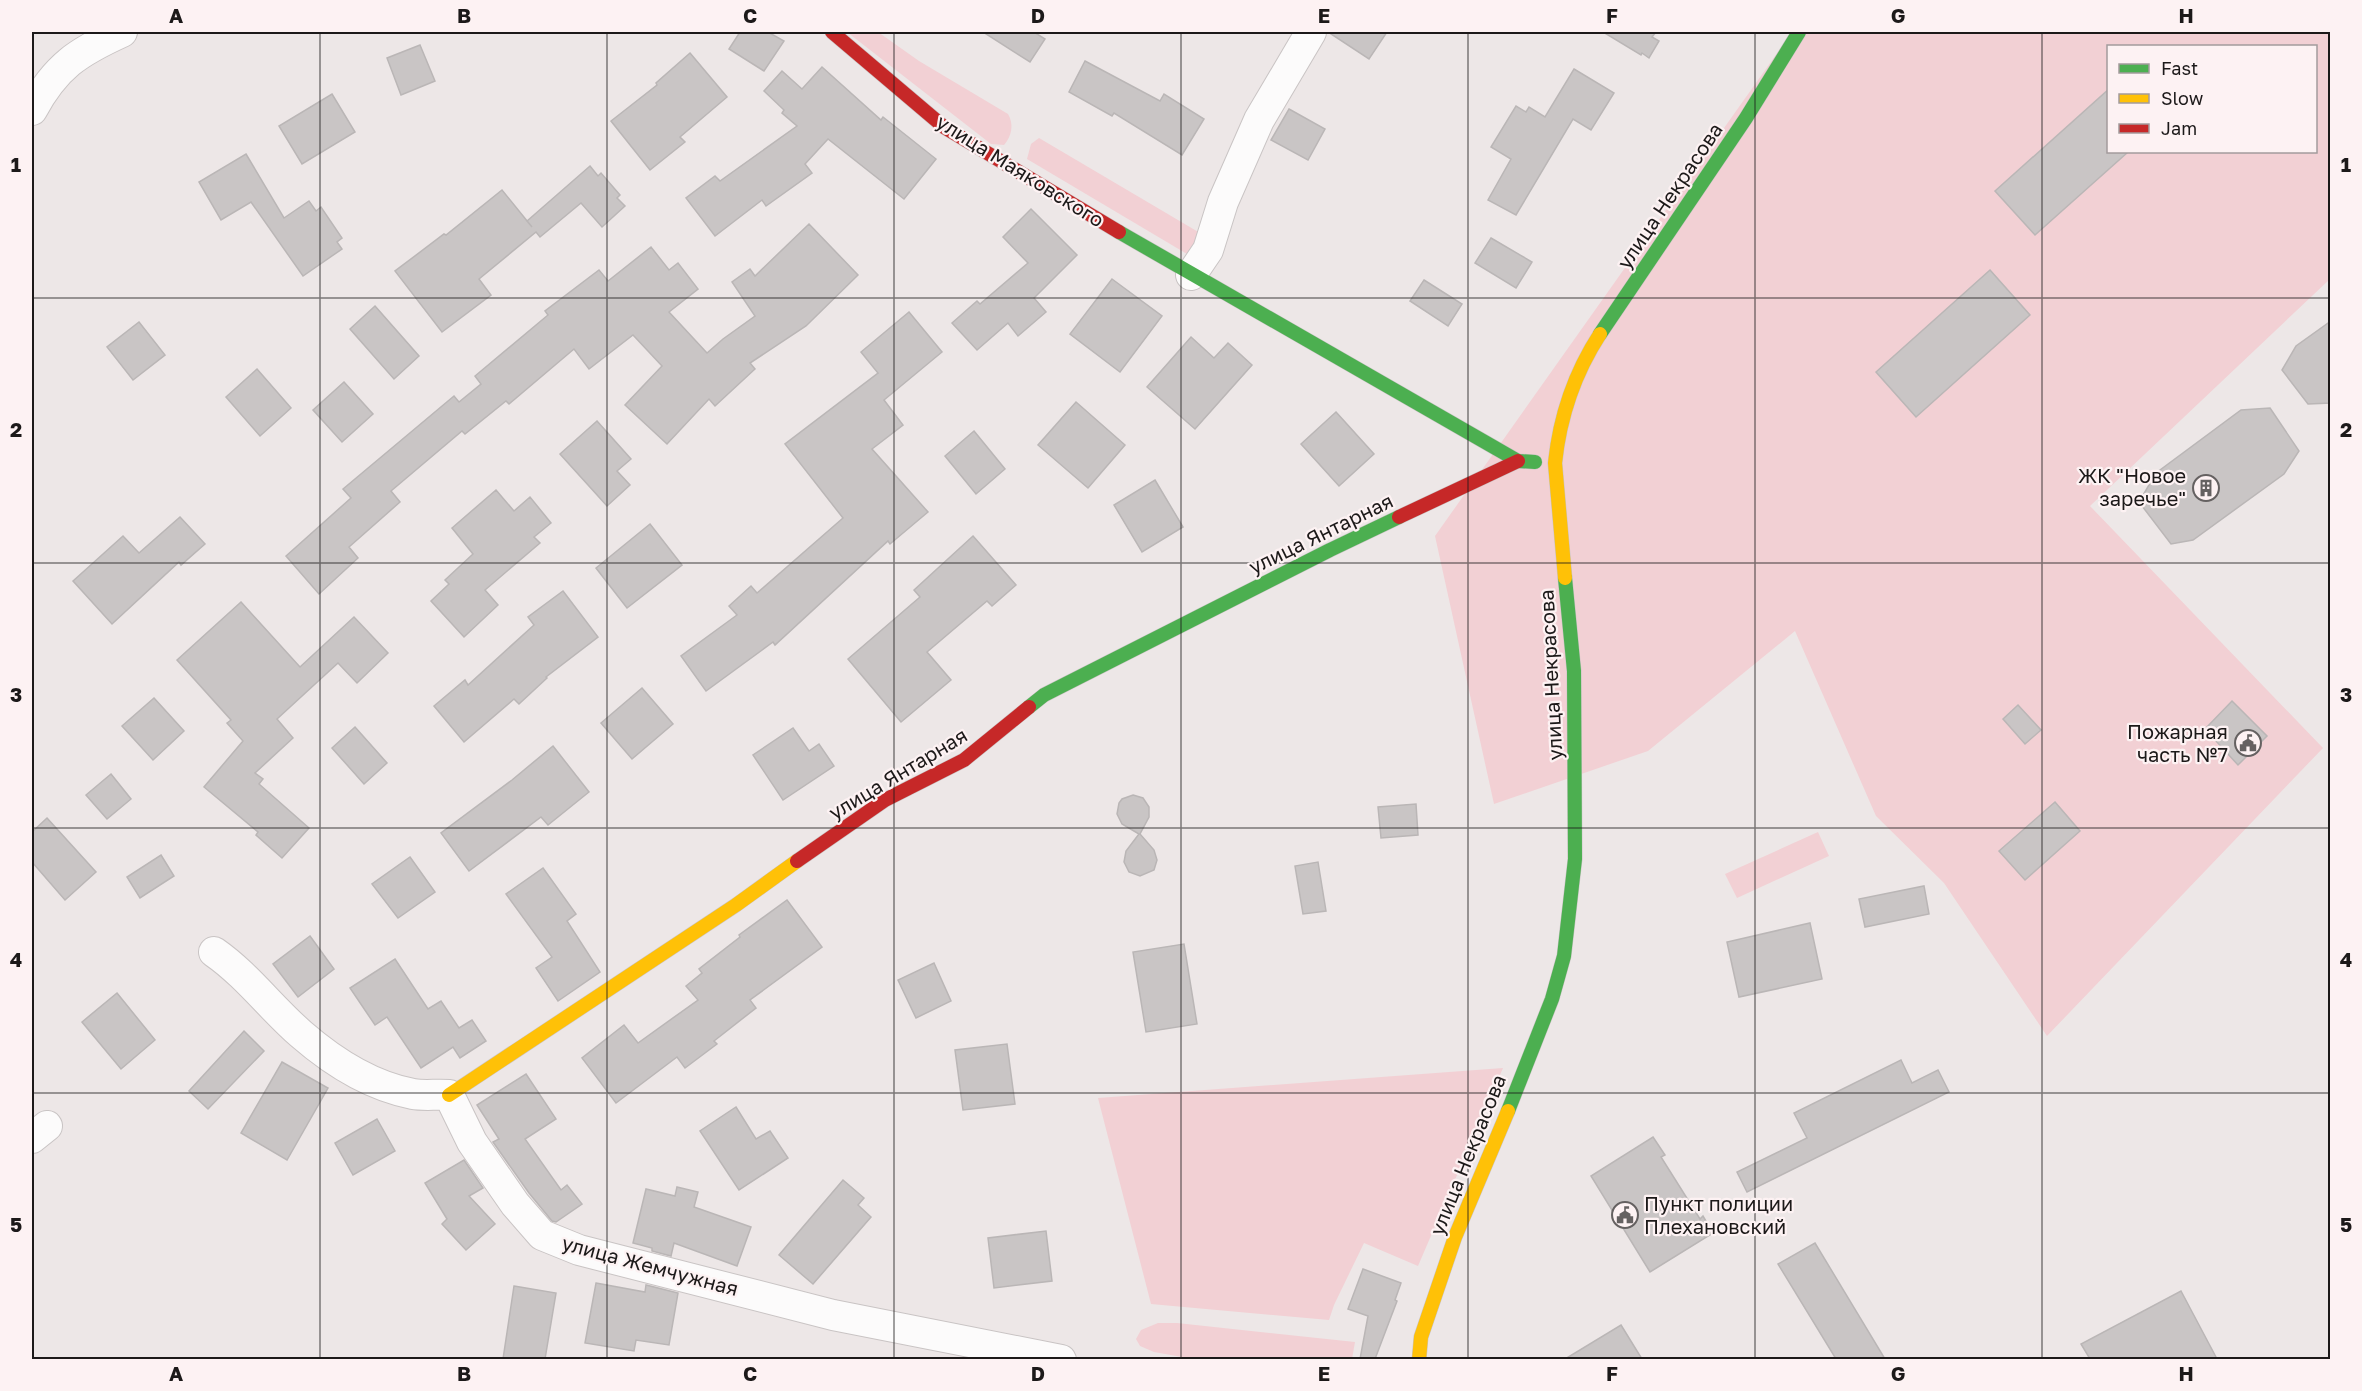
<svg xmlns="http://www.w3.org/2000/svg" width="2362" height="1391" viewBox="0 0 2362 1391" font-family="'Golos Text',sans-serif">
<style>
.green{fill:#f2d0d4;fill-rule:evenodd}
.building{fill:#c9c5c5;stroke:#bab6b6;stroke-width:1.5}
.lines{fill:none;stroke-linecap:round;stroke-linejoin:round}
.street-casing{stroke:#c9c4c4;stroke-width:32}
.fast-casing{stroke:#c9c4c4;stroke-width:15}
.slow-casing{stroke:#c9c4c4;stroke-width:15}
.jam-casing{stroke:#c9c4c4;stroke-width:15}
.street{stroke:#fcfbfb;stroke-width:30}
.fast{stroke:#4caf50;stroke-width:14}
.slow{stroke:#ffc107;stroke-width:14}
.jam{stroke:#c62828;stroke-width:14}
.grid{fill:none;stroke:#1c1919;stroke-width:1.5;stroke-opacity:0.55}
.labels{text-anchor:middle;stroke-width:4.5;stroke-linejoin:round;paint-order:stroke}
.street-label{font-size:20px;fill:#1c1919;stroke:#fdf2f3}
.poi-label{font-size:20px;fill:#1c1919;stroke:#fdf2f3;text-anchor:end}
.neatline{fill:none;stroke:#1c1919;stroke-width:2}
.grid-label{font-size:20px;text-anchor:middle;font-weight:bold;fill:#1c1919}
</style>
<rect width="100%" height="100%" fill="#ede7e7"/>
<!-- green -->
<g class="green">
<path d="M847,32h31l41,29 89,53c6,10 4,22 -4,31l-13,-1z"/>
<path d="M1792,32h538v247l-240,227 233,242 -276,288 -103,-153 -68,-67 -81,-185 -147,120 -154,53 -59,-268zM2108,46h208v106h-208z"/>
<path d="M1039,138l161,95v3l-13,18 -160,-95 4,-15z"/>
<path d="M1818,832l11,24 -92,42 -12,-24z"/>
<path d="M1503,1068l-85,198 -54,-23 -30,62 -5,15 -178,-16 -53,-206z"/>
<path d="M1158,1323h19l178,19 -3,17h-159l-39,-7 -14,-6 -4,-7 5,-9z"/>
</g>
<!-- building -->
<g class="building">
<path d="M740,32h28l16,9 -20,30 -35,-22z"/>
<path d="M983,32h51l11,7 -15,23z"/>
<path d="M1328,32h59l-18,27z"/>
<path d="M1603,32h53l-4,5 7,4 -10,17 -7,-5 -1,2z"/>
<path d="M420,45l15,36 -34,14 -14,-37z"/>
<path d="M690,53l37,44 -47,40 5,5 -35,28 -39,-49 46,-36 -1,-2z"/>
<path d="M1085,61l75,40 4,-7 40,25 -22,36 -68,-42 -2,3 -43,-24z"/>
<path d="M822,67l59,53 2,-3 53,42 -32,40 -76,-60 -23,25 7,9 -46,33 -4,-6 -47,36 -29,-38 29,-22 5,5 77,-55 -15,-13 2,-3 -20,-19 18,-20 20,18z"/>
<path d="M1574,69l40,24 -23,37 -18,-11 -57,96 -28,-15 23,-41 -20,-12 25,-41 10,6 3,-5 16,10z"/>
<path d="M2109,89v63h19l-93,83 -40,-44z"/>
<path d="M332,94l23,38 -53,32 -23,-38z"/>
<path d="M1289,109l36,20 -17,31 -37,-20z"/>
<path d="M246,154l38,64 25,-17 7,10 5,-4 21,31 -5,4 5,7 -39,27 -52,-74 -30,18 -22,-38z"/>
<path d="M590,166l8,10 3,-3 19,22 -3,3 8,8 -23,21 -21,-24 -41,34 -4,-5 -57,47 12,16 -49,37 -47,-61 49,-37 2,1 56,-45 30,37 -5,-6z"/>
<path d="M1031,209l46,46 -43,43 12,14 -28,24 -10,-13 -31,27 -25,-27 25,-22 3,3 48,-41 -25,-26z"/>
<path d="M809,224l49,51 -52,51 -56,37 5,6 -40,37 -6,-7 -42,45 -42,-39 37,-39 -29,-31 -44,34 -15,-20 -65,55 -3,-3 -41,33 -3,-3 -71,60 9,11 -51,45 9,11 -39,36 -33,-38 65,-58 -8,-9 111,-93 5,6 22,-18 -6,-8 73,-61 -3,-4 54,-41 9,11 43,-34 18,23 9,-7 20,26 -29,23 38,41 16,-14 32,-23 -23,-34 18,-13 5,7z"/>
<path d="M1491,238l41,24 -16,26 -41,-25z"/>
<path d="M1990,270l40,45 -114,102 -40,-45z"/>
<path d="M1112,279l50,37 -42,56 -50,-38z"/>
<path d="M1424,280l38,24 -14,22 -38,-25z"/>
<path d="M375,306l44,50 -25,23 -44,-50z"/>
<path d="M909,312l33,40 -58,48 19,25 -31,24 56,63 -38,32 -2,-3 -113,104 -2,-3 -67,49 -25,-35 56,-41 -8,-9 22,-20 6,7 86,-75 -58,-74 93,-71 -17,-21z"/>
<path d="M2331,321v82l-23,1 -26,-34 14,-24z"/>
<path d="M139,322l26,33 -32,25 -26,-33z"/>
<path d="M1191,337l23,21 14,-15 24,22 -57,64 -48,-42z"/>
<path d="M257,369l34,39 -31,28 -34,-39z"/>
<path d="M344,382l29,32 -31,28 -29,-32z"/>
<path d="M1076,402l49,43 -37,43 -50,-43z"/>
<path d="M2270,408l29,43 -15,23 -91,66 -22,4 -32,-42 17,-29 85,-63z"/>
<path d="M1336,412l38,42 -35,32 -38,-42z"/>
<path d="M597,421l34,38 -14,12 13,14 -23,21 -47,-52z"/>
<path d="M974,431l31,38 -29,25 -31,-38z"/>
<path d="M1155,480l28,47 -41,25 -28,-47z"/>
<path d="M496,490l18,21 16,-14 21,26 -17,14 6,6 -55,47 13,15 -34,32 -33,-36 18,-17 -4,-4 28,-26 -21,-26z"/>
<path d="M180,517l25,27 -24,21 -2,-3 -67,62 -39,-43 50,-45 16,17z"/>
<path d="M650,524l32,41 -55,43 -31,-40z"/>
<path d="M973,536l43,49 -24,21 -5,-5 -60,51 24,28 -50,42 -53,-63 72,-62 -6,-7z"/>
<path d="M563,591l35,46 -52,40 1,1 -28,26 -5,-5 -50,43 -30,-36 31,-26 3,5 66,-60 -6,-8z"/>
<path d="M241,602l59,65 54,-50 34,36 -31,30 -19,-20 -61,56 16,19 -38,35 8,6 -4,5 50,44 -27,30 -26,-23 2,-3 -54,-45 39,-46 -16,-18 4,-3 -54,-60z"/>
<path d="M642,688l31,36 -41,35 -31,-36z"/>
<path d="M154,698l30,33 -31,29 -31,-34z"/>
<path d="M2232,701l35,35 -29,29 -33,-36z"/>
<path d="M2018,705l23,25 -16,14 -22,-25z"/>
<path d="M355,727l32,36 -23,21 -32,-36z"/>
<path d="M793,728l16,23 10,-7 15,22 -51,34 -30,-45z"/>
<path d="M553,746l36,46 -41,33 -7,-8 -72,54 -28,-38 71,-53z"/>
<path d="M111,774l20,25 -24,20 -21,-24z"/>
<path d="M1133,795l10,3 6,9v10l-9,17 14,16 3,10 -3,10 -14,6 -11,-4 -5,-10 2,-11 13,-17 -17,-10 -5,-10 2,-11 3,-4z"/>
<path d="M2055,802l25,29 -55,49 -26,-29z"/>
<path d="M1416,804l2,31 -37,3 -3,-31z"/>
<path d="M47,818l49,54 -31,28 -33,-38v-30z"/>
<path d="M161,855l13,21 -34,22 -13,-21z"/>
<path d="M410,857l25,35 -37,26 -26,-34z"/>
<path d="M1318,862l8,49 -23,3 -8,-48z"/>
<path d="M543,868l33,46 -9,7 33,51 -42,29 -22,-33 16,-11 -46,-63z"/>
<path d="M1924,886l5,28 -64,13 -6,-28z"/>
<path d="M787,900l35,47 -72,53 6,8 -42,33 3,3 -32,24 -8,-11 -61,46 -34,-45 42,-33 14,18 60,-43 -12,-14 16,-13 -3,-4 41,-32 -1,-2z"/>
<path d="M1810,923l12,56 -83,18 -12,-55z"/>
<path d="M310,936l24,33 -36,28 -25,-33z"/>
<path d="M1184,944l13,80 -51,8 -13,-80z"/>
<path d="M395,959l33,50 13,-8 18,27 13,-8 14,21 -26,17 -7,-11 -32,21 -34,-51 -12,8 -25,-37z"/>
<path d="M934,963l17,38 -35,17 -18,-38z"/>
<path d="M117,993l38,47 -34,29 -39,-47z"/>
<path d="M244,1031l20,20 -56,58 -19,-18z"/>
<path d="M1007,1044l8,60 -52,6 -8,-60z"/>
<path d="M1901,1060l11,23 26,-13 11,22 -202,100 -10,-20 70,-34 -13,-25z"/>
<path d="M282,1062l46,26 -41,72 -46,-27z"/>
<path d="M526,1074l30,45 -31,20 36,51 6,-5 15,19 -26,18 -4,-1 -23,-28 -36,-51 6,-3 -22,-34z"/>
<path d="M736,1107l20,32 14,-8 18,27 -49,32 -39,-59z"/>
<path d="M377,1119l18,32 -42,24 -18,-32z"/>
<path d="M1653,1137l12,18 -4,2 39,62 3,-3 10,17 -63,39 -59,-96z"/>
<path d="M464,1160l19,28 -14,8 26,28 -29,26 -24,-26 5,-5 -22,-36z"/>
<path d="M843,1180l21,18 -6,7 13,12 -58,67 -34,-29z"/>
<path d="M677,1187l21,5 -4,15 57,20 -14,39 -63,-23 -3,13 -19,-5v-3l-19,-5 13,-54 29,7z"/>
<path d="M1046,1231l6,50 -58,7 -6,-50z"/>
<path d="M1815,1243l70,116h-49l-58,-95z"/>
<path d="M1363,1269l38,14 -6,17 2,1 -22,58h-15l8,-43 -20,-7z"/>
<path d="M596,1283l49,9 1,-7 32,8 -9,52 -33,-5 -2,11 -49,-8z"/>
<path d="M514,1286l42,7 -11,66h-42z"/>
<path d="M2181,1291l36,68h-127l-9,-15z"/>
<path d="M1621,1325l21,34h-77z"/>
</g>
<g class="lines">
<defs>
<g id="street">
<path d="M32,110c24,-44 46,-58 90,-78"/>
<path d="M1191,275l17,-25 15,-48 36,-82 52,-88"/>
<path d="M214,952c33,23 57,56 87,82 31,27 70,52 112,60 11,2 24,0 36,1l23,47 43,62 27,31 37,15 254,65 228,45"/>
<path d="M32,1138l15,-12"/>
</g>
<g id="fast">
<path d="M1119,232l399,229 17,1"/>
<path d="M1600,334l146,-216 53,-86"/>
<path d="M1029,707l15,-12 286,-145 69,-33"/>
<path d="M1508,1111l44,-112 12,-43 11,-97 -1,-188 -9,-93"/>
</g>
<g id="slow">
<path d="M1565,578l-10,-115c5,-48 19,-89 45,-129"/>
<path d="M449,1095l287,-190 61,-44"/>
<path d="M1419,1360l2,-23 34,-100 53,-126"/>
</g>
<g id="jam">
<path d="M832,32l112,95 175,105"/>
<path d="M1399,517l119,-56"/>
<path d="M797,861l88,-61 79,-40 65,-53"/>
</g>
</defs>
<!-- street casing -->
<use href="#street" class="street-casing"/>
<!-- fast casing -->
<use href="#fast" class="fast-casing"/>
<!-- slow casing -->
<use href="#slow" class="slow-casing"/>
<!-- jam casing -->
<use href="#jam" class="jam-casing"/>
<!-- street -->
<use href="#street" class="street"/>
<!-- fast -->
<use href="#fast" class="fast"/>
<!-- slow -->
<use href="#slow" class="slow"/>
<!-- jam -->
<use href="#jam" class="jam"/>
</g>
<!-- grid -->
<path class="grid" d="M320,32v1328M607,32v1328M894,32v1328M1181,32v1328M1468,32v1328M1755,32v1328M2042,32v1328M32,298h2298M32,563h2298M32,828h2298M32,1093h2298"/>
<!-- icons -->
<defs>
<symbol id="building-ring" viewBox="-11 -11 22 22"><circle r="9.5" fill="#fdf2f3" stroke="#656161" stroke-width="1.5"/><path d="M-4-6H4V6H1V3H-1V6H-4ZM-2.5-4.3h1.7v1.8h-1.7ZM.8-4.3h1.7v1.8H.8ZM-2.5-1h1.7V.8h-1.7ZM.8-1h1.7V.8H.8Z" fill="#656161"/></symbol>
<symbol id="civic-ring" viewBox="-11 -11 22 22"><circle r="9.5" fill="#fdf2f3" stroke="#656161" stroke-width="1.5"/><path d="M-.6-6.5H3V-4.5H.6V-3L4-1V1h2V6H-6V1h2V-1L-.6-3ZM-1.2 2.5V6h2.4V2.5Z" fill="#656161"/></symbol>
</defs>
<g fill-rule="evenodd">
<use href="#building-ring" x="2191" y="473" width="30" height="30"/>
<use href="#civic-ring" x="2233" y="728" width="30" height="30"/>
<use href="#civic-ring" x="1610" y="1200" width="30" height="30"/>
</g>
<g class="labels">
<!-- street labels -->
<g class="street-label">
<text transform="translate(1020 171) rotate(32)" y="7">улица Маяковского</text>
<text transform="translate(1670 196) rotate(-56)" y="7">улица Некрасова</text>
<text transform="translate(1321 534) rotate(-26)" y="7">улица Янтарная</text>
<text transform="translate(1551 675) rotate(-93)" y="7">улица Некрасова</text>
<text transform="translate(898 774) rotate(-31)" y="7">улица Янтарная</text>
<text transform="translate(1468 1155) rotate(-68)" y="7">улица Некрасова</text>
<text transform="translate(650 1266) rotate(15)" y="7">улица Жемчужная</text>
</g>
<!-- poi labels -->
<g class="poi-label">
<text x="2186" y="483">ЖК "Новое<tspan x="2186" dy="23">заречье"</tspan></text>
<text x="2228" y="739">Пожарная<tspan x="2228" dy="23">часть №7</tspan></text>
<text x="1644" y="1211" text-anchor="start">Пункт полиции<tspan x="1644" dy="23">Плехановский</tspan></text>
</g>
</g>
<!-- border -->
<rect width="2362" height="1391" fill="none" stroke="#fdf2f3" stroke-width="66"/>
<!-- legend -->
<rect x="2107" y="45" width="210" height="108" fill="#fdf2f3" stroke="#a39b9c" stroke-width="1.5"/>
<rect x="2119" y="64" width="30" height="9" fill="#4caf50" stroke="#a39b9c" stroke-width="1.5"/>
<text x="2161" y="75" font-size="18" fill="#1c1919">Fast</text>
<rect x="2119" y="94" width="30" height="9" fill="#ffc107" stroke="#a39b9c" stroke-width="1.5"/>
<text x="2161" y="105" font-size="18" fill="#1c1919">Slow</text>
<rect x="2119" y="124" width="30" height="9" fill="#c62828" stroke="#a39b9c" stroke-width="1.5"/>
<text x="2161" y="135" font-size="18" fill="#1c1919">Jam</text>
<rect x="33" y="33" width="2296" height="1325" class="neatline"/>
<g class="grid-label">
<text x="176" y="23">A</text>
<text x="464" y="23">B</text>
<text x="750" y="23">C</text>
<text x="1038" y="23">D</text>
<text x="1324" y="23">E</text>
<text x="1612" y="23">F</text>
<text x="1898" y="23">G</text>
<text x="2186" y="23">H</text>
<text x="16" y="172">1</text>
<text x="2346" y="172">1</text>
<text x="16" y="437">2</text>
<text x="2346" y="437">2</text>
<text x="16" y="702">3</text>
<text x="2346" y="702">3</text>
<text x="16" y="967">4</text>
<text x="2346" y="967">4</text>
<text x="16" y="1232">5</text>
<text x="2346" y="1232">5</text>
<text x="176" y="1381">A</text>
<text x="464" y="1381">B</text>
<text x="750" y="1381">C</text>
<text x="1038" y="1381">D</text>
<text x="1324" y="1381">E</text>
<text x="1612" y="1381">F</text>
<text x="1898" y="1381">G</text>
<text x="2186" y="1381">H</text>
</g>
</svg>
